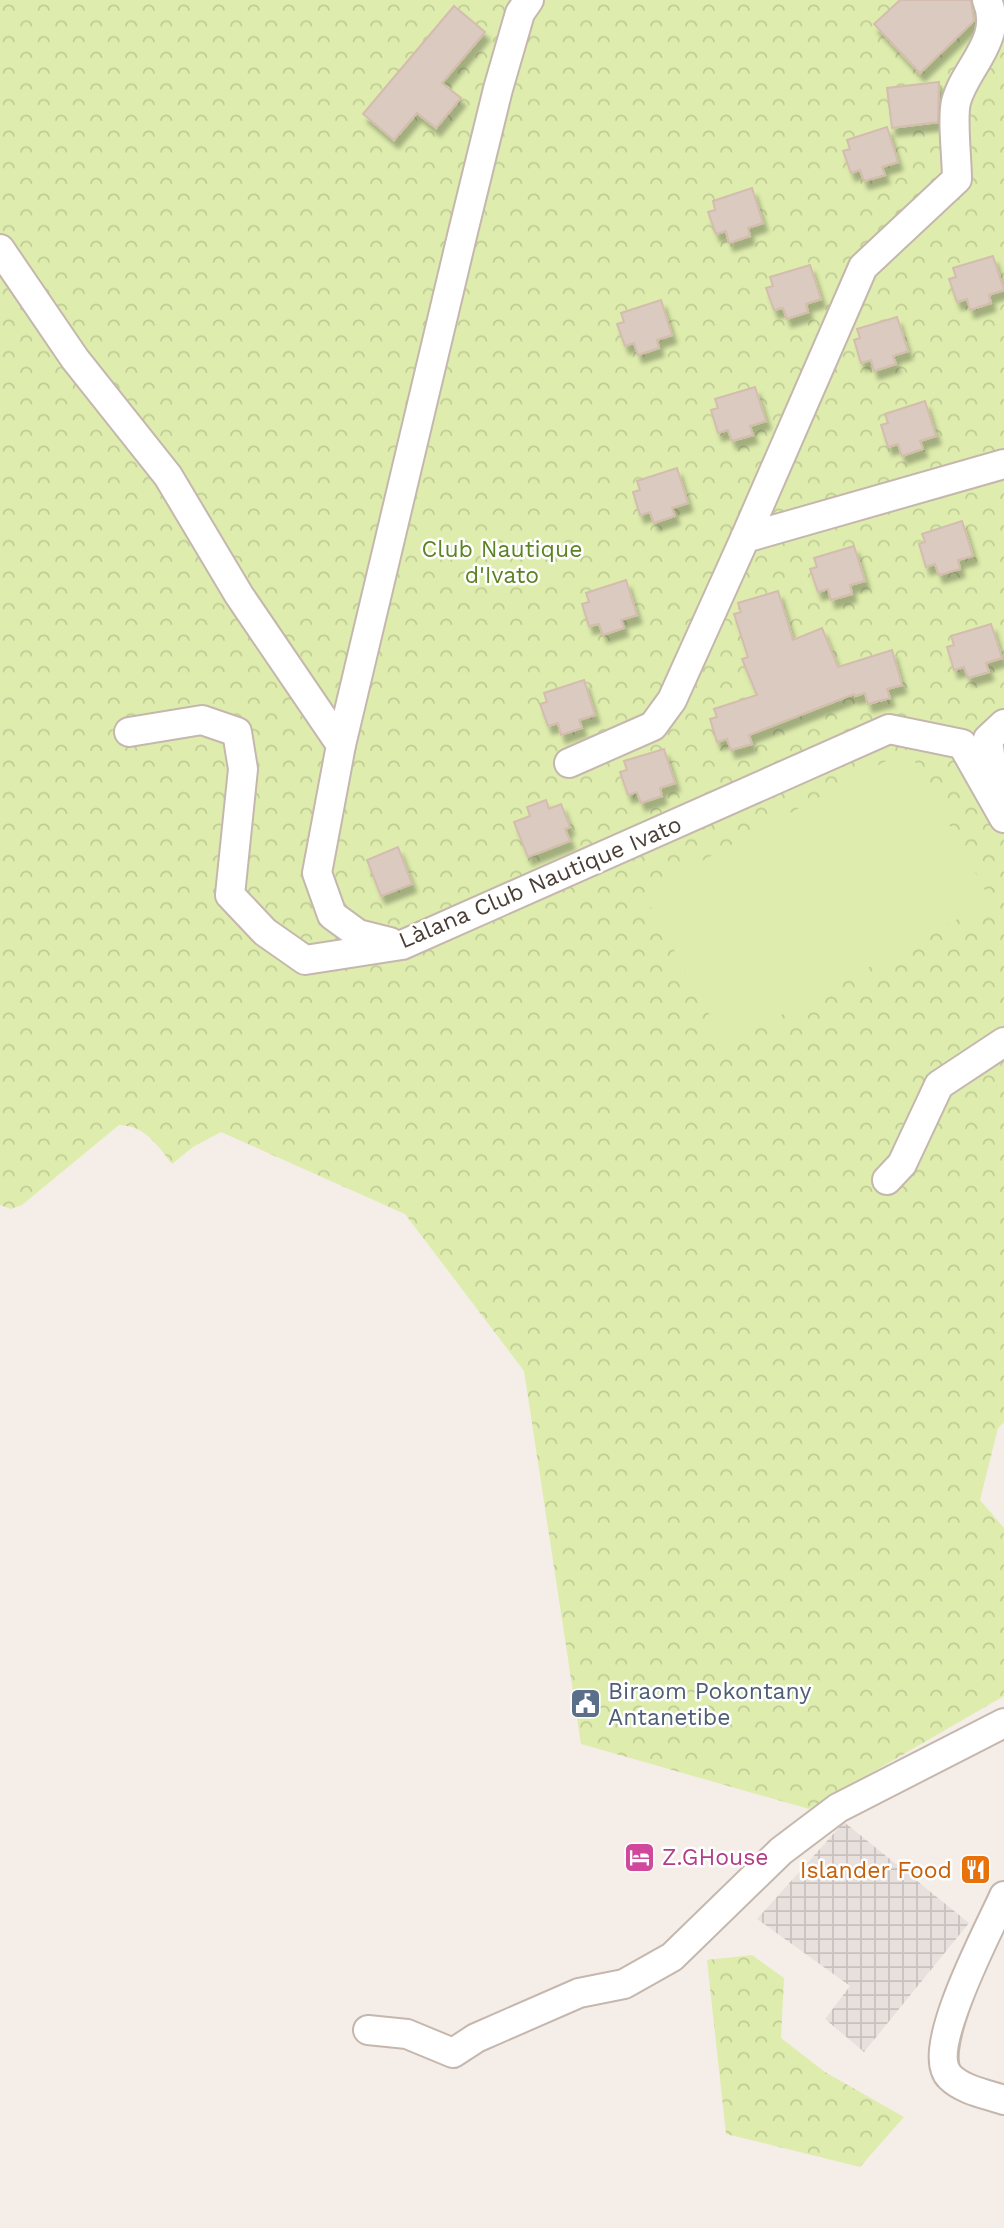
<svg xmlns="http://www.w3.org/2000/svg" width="1004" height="2228" viewBox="0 0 1004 2228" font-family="'Work Sans',sans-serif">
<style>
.industrial{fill:url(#industrial-grid)}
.forest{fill:url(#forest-crowns)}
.garden{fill:#deedad}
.building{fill:#dbcabf;stroke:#d4bdaf;stroke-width:2;filter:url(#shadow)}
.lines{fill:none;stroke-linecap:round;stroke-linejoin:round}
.minor-casing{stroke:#c5b7ad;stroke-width:32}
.minor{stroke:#fff;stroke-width:28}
.labels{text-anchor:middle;stroke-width:5;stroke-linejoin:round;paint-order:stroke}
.park-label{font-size:23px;fill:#5b8223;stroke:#fff}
.street-label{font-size:23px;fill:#4a3e36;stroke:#fff}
.service-label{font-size:23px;fill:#4e5e75;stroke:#fff;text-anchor:start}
.hotel-label{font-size:23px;fill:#b23c85;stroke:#fff;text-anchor:start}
.food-label{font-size:23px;fill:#c56008;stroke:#fff;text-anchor:end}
</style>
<defs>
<pattern id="industrial-grid" width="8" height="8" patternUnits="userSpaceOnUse" patternTransform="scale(1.75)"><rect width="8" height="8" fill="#e8e0dd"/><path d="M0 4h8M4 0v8" fill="none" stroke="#c8c1be"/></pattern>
<pattern id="forest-crowns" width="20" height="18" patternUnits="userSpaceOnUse" patternTransform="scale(1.75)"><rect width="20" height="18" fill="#deedad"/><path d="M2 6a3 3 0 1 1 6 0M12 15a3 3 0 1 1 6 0" fill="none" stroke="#c0cc95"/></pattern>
<filter id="shadow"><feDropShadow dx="4.5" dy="8" stdDeviation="2" flood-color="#0004"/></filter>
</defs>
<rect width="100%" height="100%" fill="#f5eee8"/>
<!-- industrial -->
<path class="industrial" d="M844,1822l125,101 -105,129 -39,-33 25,-33 -93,-67z"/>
<!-- forest -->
<g class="forest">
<path d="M0,0h1004v1422l-6,6 -18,72 24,28v168l-195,113 -228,-65 -57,-373 -119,-157 -184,-82 -28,15 -21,17c-16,-20 -26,-38 -53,-39l-97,80 -11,4 -11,-4z"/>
<path d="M752,1955l32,23 -3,60 44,34 79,45 -44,50 -134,-33 -19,-174z"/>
</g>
<!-- garden -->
<path class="garden" d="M908,749l83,152 -265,144 -83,-152z"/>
<!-- building -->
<g class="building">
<path d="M900,0h71l3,21 -54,52 -46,-49z"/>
<path d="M454,6l31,26 -43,51 19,15 -25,30 -19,-15 -23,27 -31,-26z"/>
<path d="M939,82l-1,40 -46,6 -5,-40z"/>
<path d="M887,127l11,35 -16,5 3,8 -21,6 -4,-11 -9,3 -8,-22 7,-2 -3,-9z"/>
<path d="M752,188l11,35 -15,5 2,8 -21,7 -3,-12 -10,3 -8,-22 7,-2 -2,-9z"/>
<path d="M993,256l11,34 -15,5 2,8 -21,7 -3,-11 -10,3 -8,-23 7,-2 -3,-9z"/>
<path d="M810,265l11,34 -15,5 2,8 -21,7 -4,-11 -9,2 -8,-22 7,-2 -3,-9z"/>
<path d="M661,300l11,35 -15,5 2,8 -21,7 -4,-12 -9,3 -8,-22 7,-2 -3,-9z"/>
<path d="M897,317l11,34 -15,5 3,8 -22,7 -3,-11 -10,3 -7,-23 6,-2 -3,-9z"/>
<path d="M755,387l11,34 -16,5 3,9 -21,6 -4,-11 -10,3 -7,-23 7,-2 -3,-9z"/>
<path d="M925,401l11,35 -16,5 3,8 -21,7 -4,-12 -10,3 -7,-22 7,-2 -3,-9z"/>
<path d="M677,468l11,35 -16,5 3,8 -21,7 -4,-11 -10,3 -7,-23 7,-2 -3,-9z"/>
<path d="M962,521l11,35 -15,4 2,9 -21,6 -4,-11 -9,3 -7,-23 6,-2 -3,-8z"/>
<path d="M854,546l11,35 -15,4 2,9 -21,6 -3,-11 -10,3 -8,-23 7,-2 -3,-9z"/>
<path d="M626,580l11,35 -16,5 3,8 -21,7 -4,-11 -10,2 -7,-22 7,-2 -3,-9z"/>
<path d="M778,591l15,49 29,-12 16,39 54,-17 10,35 -15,4 3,9 -22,6 -3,-11 -10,3 -1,-2 -105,41 3,9 -21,6 -4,-11 -10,3 -7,-23 7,-2 -3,-8 43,-14 -15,-36 6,-2 -14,-43 7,-2 -3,-9z"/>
<path d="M991,624l11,34 -16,5 3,9 -21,6 -4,-11 -10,3 -7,-23 7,-2 -3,-9z"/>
<path d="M584,680l11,35 -16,5 3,8 -21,7 -3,-12 -10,3 -8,-22 7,-2 -3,-9z"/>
<path d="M664,749l11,34 -15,5 2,8 -21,7 -4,-11 -9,3 -8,-23 7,-2 -3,-9z"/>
<path d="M546,800l3,9 12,-5 9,23 -5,2 5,12 -42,16 -14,-35 16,-6 -3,-9z"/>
<path d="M398,847l14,37 -31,12 -14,-36z"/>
</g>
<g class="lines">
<defs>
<g id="minor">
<path d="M0,249l75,110 93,117 71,119 102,150"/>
<path d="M745,538l118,-271 94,-88c0,-19 -5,-61 -1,-77 9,-35 48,-62 31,-102"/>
<path d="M129,732l73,-12 35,12 6,37 -13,126 35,37 40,28 97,-15 487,-216 73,15 42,74"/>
<path d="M569,763l84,-37 19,-26 73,-162 259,-74"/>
<path d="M994,787l-6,-48 16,-15"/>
<path d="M390,942l-32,-8 -26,-19 -15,-42 24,-128 121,-509 36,-147 22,-76 9,-13"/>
<path d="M887,1180l15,-16 37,-79 65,-43"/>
<path d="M1004,1896c-14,32 -81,155 -54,181 13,13 36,17 54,23"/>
<path d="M368,2030l39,4 46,19 23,-15 103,-45 45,-9 48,-27 109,-106 57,-43 166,-85"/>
</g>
</defs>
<!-- minor casing -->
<use href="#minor" class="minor-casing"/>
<!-- minor -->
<use href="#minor" class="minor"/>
</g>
<!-- icons -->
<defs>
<symbol id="civic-square" viewBox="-11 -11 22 22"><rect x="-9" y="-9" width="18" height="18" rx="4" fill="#5c6f8a" stroke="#fff"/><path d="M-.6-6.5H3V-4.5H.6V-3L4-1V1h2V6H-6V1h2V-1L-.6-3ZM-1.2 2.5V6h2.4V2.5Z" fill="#fff"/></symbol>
<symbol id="hotel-square" viewBox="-11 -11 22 22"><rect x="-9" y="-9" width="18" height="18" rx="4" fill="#d1479c" stroke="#fff"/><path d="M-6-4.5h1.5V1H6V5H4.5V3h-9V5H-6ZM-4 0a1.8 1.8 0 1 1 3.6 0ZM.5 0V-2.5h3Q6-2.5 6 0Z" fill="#fff"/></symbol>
<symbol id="restaurant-square" viewBox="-11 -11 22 22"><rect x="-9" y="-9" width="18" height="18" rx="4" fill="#e8710a" stroke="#fff"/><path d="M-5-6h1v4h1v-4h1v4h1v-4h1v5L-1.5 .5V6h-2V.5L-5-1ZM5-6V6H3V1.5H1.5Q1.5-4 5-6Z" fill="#fff"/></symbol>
</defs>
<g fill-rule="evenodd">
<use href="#civic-square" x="568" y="1686" width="35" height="35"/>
<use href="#hotel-square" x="622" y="1840" width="35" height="35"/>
<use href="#restaurant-square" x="958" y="1852" width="35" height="35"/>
</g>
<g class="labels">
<!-- park labels -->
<g class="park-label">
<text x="502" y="557">Club Nautique<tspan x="502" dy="26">d'Ivato</tspan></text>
</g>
<!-- street labels -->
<g class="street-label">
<text transform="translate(540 882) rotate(-23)" y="8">Làlana Club Nautique Ivato</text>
</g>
<!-- service labels -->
<g class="service-label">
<text x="608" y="1699">Biraom Pokontany<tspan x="608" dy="26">Antanetibe</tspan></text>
</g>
<!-- hotel labels -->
<g class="hotel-label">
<text x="662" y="1865">Z.GHouse</text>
</g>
<!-- food labels -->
<g class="food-label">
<text x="952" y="1878">Islander Food</text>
</g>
</g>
</svg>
